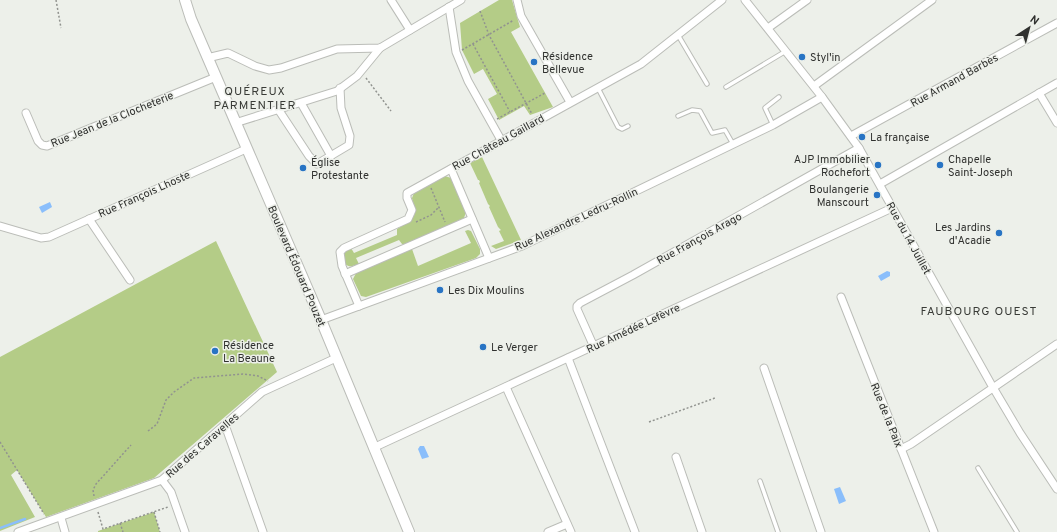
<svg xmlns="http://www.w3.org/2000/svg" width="1057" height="532" viewBox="0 0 1057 532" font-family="Overpass,sans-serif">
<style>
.green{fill:#b4cc87}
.water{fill:#8abefb}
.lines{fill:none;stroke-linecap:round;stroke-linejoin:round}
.stream{stroke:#8abefb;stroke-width:2.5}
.lane-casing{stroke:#bbbdb8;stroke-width:5.5}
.street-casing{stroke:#bbbdb8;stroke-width:9}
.secondary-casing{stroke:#bbbdb8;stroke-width:12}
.path{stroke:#91938f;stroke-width:1.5;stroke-dasharray:2 2;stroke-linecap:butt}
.lane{stroke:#fff;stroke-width:3.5}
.street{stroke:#fff;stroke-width:7}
.secondary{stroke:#fff;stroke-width:10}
.poi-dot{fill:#2874c4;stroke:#edf0ea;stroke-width:1.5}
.labels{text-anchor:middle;stroke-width:3;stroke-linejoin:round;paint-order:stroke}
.poi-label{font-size:11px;fill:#30312f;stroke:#edf0ea;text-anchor:start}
.street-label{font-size:11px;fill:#30312f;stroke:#edf0ea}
.neighbourhood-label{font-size:12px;letter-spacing:1px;fill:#393b37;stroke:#edf0ea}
</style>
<rect width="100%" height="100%" fill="#edf0ea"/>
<!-- green -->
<g class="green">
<path d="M499,0h13l8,27 -9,5 42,75 -23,8 -6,-9 -25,14 -11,-21 9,-5 -14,-25 -9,5 -12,-24 -2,-27z"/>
<path d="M482,157l39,83 -25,9 -5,-3 13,-5 -5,-10 2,-1 -3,-3 -9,-20 1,-1 -2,-2 -9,-21 1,-1 -1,-2h-1l-8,-17z"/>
<path d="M445,176l6,2 15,34 -2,6 -58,26h-4l-3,-4 -43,18 3,6c-6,2 -9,4 -14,0l-1,-12 7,-4 3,5 43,-18v-6l13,-8 5,-7 -3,-16 2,-5z"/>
<path d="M468,230l3,1 9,18v5l-4,4 -110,39 -5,-1 -8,-17 3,-6 56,-24 6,17 53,-23 -6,-12z"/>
<path d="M216,241l61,131 -123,106 -108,39 -29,-47 -6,5 24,42 -35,14v-174z"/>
<path d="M154,512l6,20h-62v-1z"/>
</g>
<!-- water -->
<g class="water">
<path d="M50,202l2,5 -10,6 -3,-6z"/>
<path d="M887,271l3,1v4l-9,5 -3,-5z"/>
<path d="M420,446h4l5,11 -7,2 -4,-10z"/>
<path d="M840,487l6,14 -7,3 -5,-15z"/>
</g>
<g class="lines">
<!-- stream -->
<path class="stream" d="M0,528l25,-9"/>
<defs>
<g id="lane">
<path d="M678,35l29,49"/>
<path d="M726,87l60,-36"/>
<path d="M598,88l20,39 4,2 6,-3"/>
<path d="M678,116l14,-6 8,1 12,22 13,-3 8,14"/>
<path d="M773,125l-8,-17 14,-11"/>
<path d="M978,468l39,64"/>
<path d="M760,481l18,51"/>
</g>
<g id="street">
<path d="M391,0l19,30"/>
<path d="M517,0l4,16 49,86"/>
<path d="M745,0l77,97 37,51 132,236 29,49 37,56"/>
<path d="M449,7l7,45 12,29 33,59"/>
<path d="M768,28l39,-28"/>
<path d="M207,58l21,-5 27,13 14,4 12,-2 56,-19 43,-1 81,-48"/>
<path d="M814,86l118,-86"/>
<path d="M1039,93l18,30"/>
<path d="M301,103l30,53"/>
<path d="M278,109l31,47 8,8 32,-19 1,-9 -9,-28 -1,-20"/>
<path d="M26,113l12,28 4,4 5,1 169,-69"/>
<path d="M235,123l102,-32 20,-15 23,-28"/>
<path d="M851,136l206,-113"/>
<path d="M451,169l38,89"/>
<path d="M880,184l177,-101"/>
<path d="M89,219l41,61"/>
<path d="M0,226l41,12 8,-1 197,-88"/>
<path d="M345,274l127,-55"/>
<path d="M841,297l93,235"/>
<path d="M359,306l-17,-40 -2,-14 4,-4 64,-29 4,-9 -5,-12v-5l234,-129 81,-64"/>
<path d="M321,320l201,-74 251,-121 49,-28"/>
<path d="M594,347l-17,-38v-3l3,-3 53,-28 226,-127"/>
<path d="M568,358l67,174"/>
<path d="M764,368l57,164"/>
<path d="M506,387l65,145"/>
<path d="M225,425l38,107"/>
<path d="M373,448l519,-240"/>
<path d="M901,449l10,-5 146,-100"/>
<path d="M676,457l26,75"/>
<path d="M162,480l9,12 14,40"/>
<path d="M61,518l4,14"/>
<path d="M18,532l144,-52 100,-88 74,-34"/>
<path d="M548,532l19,-8"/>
</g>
<path id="secondary" d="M185,0l6,19 130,301 88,212"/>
</defs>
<!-- lane casing -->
<use href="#lane" class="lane-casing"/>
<!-- street casing -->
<use href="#street" class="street-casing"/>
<!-- secondary casing -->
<use href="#secondary" class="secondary-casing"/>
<!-- path -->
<g class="path">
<path d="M56,0l5,28"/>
<path d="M480,11l9,24 43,79"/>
<path d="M473,44l37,68"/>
<path d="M462,50l52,-30"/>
<path d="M366,78l25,33"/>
<path d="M497,119l48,-26"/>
<path d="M431,188l14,34"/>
<path d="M416,222l15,-7 8,-8"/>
<path d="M649,422l66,-24"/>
<path d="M148,431l9,-7 9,-24 8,-8 20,-14 49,-4 15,2 10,5"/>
<path d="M0,442l44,72"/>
<path d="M94,496l-1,-6 3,-6 35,-39"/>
<path d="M98,512l5,17 65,-22"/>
<path d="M154,512l6,20"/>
<path d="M120,523l3,9"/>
</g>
<!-- lane -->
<use href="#lane" class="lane"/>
<!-- street -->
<use href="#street" class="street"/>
<!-- secondary -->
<use href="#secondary" class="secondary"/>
</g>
<!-- markers -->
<g class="poi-dot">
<circle cx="802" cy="57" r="4"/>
<circle cx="534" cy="62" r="4"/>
<circle cx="862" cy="137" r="4"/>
<circle cx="878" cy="165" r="4"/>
<circle cx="940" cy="165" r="4"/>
<circle cx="303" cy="168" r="4"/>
<circle cx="877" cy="195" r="4"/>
<circle cx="999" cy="233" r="4"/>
<circle cx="440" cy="290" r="4"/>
<circle cx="483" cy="347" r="4"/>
<circle cx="215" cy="351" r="4"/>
</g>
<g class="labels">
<!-- poi labels -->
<g class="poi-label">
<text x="542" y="60">Résidence<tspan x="542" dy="13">Bellevue</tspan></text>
<text x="810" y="61">Styl'in</text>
<text x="870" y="141">La française</text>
<text x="870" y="163" text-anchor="end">AJP Immobilier<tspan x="870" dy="13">Rochefort</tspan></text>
<text x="948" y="163">Chapelle<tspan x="948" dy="13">Saint-Joseph</tspan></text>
<text x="311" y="166">Église<tspan x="311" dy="13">Protestante</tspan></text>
<text x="869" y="193" text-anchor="end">Boulangerie<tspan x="869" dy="13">Manscourt</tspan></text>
<text x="991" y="231" text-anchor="end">Les Jardins<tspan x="991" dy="13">d'Acadie</tspan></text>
<text x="448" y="294">Les Dix Moulins</text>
<text x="223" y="349">Résidence<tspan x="223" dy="13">La Beaune</tspan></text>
<text x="491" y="351">Le Verger</text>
</g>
<!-- street labels -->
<g class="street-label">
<text transform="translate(954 80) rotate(-29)" y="4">Rue Armand Barbès</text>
<text transform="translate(112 119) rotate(-22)" y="4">Rue Jean de la Clocheterie</text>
<text transform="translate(498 142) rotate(-29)" y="4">Rue Château Gaillard</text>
<text transform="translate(144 194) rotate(-24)" y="4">Rue François Lhoste</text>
<text transform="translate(576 219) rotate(-25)" y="4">Rue Alexandre Ledru-Rollin</text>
<text transform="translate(699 238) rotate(-29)" y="4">Rue François Arago</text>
<text transform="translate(909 238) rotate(61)" y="4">Rue du 14 Juillet</text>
<text transform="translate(297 266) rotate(67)" y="4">Boulevard Édouard Pouzet</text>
<text transform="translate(633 328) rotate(-25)" y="4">Rue Amédée Lefèvre</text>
<text transform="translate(887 415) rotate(68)" y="4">Rue de la Paix</text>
<text transform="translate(202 445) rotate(-41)" y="4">Rue des Caravelles</text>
</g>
<!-- neighbourhood labels -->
<g class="neighbourhood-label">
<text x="255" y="95">QUÉREUX<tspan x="255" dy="14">PARMENTIER</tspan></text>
<text x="979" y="315">FAUBOURG OUEST</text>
</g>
</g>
<!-- north arrow -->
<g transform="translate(1029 28) rotate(36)" stroke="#edf0ea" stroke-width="3" paint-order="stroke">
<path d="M0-3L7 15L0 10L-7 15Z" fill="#30312f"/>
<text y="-6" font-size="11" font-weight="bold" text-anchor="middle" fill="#30312f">N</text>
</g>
</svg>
